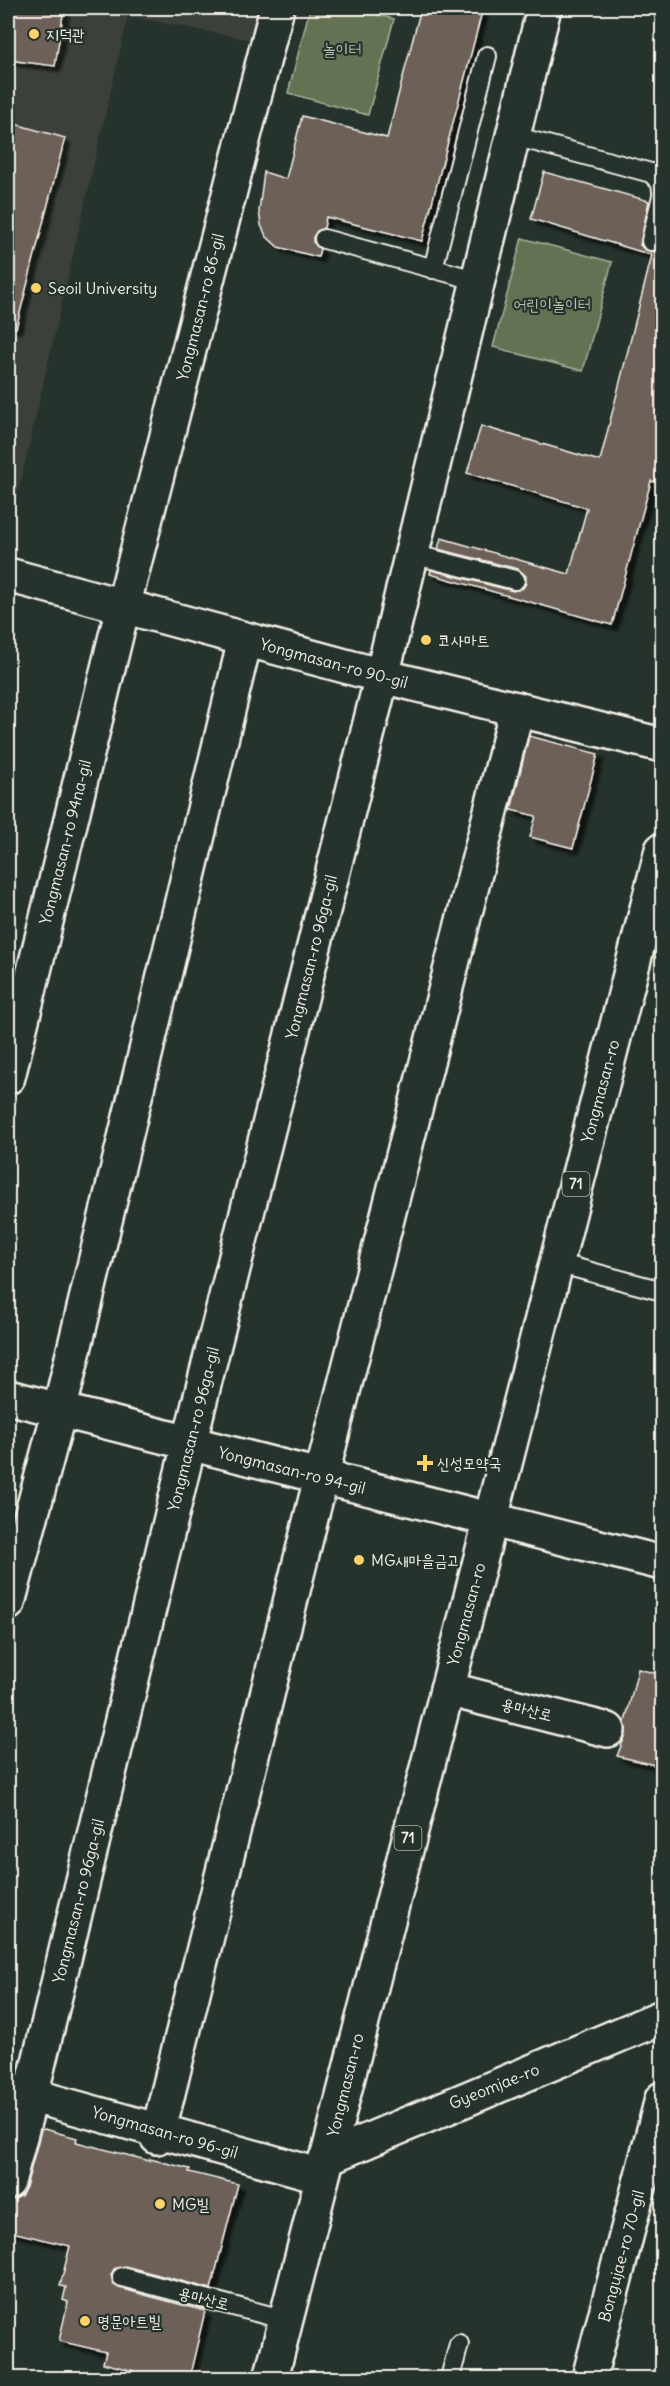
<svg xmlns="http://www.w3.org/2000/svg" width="670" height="2386" viewBox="0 0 670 2386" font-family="Delius,'Poor Story',sans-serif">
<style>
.built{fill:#3b413a}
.green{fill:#637253;stroke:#acb29e;stroke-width:1.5}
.building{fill:#6d6158;stroke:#f4f1e8;stroke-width:1.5;filter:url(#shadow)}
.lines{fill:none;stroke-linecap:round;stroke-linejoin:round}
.lane-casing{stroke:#f4f1e8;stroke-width:22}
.street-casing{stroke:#f4f1e8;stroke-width:38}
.secondary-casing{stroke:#f4f1e8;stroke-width:38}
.primary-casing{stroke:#f4f1e8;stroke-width:38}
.lane{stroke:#26332d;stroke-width:18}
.street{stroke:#26332d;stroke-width:33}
.secondary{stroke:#26332d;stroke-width:33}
.primary{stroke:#26332d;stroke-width:33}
.poi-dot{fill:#ffd166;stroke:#26332d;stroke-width:2}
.labels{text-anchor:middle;stroke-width:4.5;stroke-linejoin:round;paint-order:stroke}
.shield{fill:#26332d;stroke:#b6b8b0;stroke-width:1.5}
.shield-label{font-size:15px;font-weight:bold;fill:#f4f1e8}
.poi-label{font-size:16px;fill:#f4f1e8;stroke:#26332d;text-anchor:start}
.park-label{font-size:16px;fill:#babeac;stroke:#26332d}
.street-label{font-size:16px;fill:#f4f1e8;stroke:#26332d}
</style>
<defs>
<filter id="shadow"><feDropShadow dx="5.5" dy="5.5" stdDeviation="1.5" flood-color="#0009"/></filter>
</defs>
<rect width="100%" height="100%" fill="#26332d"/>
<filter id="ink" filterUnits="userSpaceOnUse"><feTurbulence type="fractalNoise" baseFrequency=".0167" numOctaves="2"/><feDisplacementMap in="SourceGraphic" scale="12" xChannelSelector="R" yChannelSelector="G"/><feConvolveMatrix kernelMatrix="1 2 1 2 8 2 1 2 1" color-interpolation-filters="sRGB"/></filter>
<g filter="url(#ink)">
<!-- built -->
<path class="built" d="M8,8h251l-8,32 -123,-24 -120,520z"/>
<!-- green -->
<g class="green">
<path d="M310,8h41l43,11 -26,96 -80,-22z"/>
<path d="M522,238l90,24 -29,109 -90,-24z"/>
</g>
<!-- building -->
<g class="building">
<path d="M8,8h56l-9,58 -47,-6z"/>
<path d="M421,8h62l-61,233 -96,-24 -2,11 -7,3 -4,6v5l7,7 -2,8 -40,-10 -12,-11 -5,-11 -2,-14 5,-39 22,7 16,-63 85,22z"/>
<path d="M8,122l57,16 -49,190 -8,-1z"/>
<path d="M544,172l105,29 -9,44 4,4 10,3 5,-4 4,-7v229l-4,13 -8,-2 -39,144 -182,-51 1,-4 82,21 10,-3 3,-5v-7l-8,-7 -80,-20 3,-11 128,36 18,-66 -120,-35 14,-47 119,35 52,-206 -121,-36z"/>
<path d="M529,736l69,18 -25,94 -43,-11 6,-21 -25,-6z"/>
<path d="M638,1669l25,6v92l-46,-11 9,-22 -1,-12z"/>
<path d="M44,2129l33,9 -1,4 74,19v-2l40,10 -1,3 49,12 -27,105 -86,-23 -11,3 -3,6 3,10 5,3 86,23 -16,68h-57l2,-8 -31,-8 3,-11 -47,-11 9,-39 -5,-2 3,-13 -6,-1 10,-40 -62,-15 4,-31 9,-4 5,-9 15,-57z"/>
</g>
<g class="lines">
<defs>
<g id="lane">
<path d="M514,136l137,37 10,10 1,8"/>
<path d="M324,239l155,42"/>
<path d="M651,241l11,-45"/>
<path d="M433,269l54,-213"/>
<path d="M412,554l103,26"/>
<path d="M557,1263l105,28"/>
<path d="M122,2277l164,43"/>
<path d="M450,2378l9,-34"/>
</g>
<g id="street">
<path d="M8,575l374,101 280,69"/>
<path d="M8,1077l115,-470 154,-599"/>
<path d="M8,1397l654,166"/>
<path d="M8,1603l51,-191 186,-772"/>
<path d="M447,1689l161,41"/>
<path d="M8,2089l314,87"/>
<path d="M157,2137l164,-659 196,-769"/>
<path d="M8,2182l23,-87 158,-651 193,-768 162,-668"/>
<path d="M589,2378l73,-279"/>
</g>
<path id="secondary" d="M326,2158l336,-141"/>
<path id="primary" d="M271,2378l391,-1528"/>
</defs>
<!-- lane casing -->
<use href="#lane" class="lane-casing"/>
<!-- street casing -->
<use href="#street" class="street-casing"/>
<!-- secondary casing -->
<use href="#secondary" class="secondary-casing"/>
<!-- primary casing -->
<use href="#primary" class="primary-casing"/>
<!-- lane -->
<use href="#lane" class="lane"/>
<!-- street -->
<use href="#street" class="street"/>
<!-- secondary -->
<use href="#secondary" class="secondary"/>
<!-- primary -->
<use href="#primary" class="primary"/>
</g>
</g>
<!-- markers -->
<g class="poi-dot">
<circle cx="34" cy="34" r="6"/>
<circle cx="36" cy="288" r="6"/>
<circle cx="426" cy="640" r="6"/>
<path d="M422 1454h6v6h6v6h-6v6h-6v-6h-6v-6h6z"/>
<circle cx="359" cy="1560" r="6"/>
<circle cx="160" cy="2204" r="6"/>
<circle cx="85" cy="2321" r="6"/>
</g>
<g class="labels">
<!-- shield labels -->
<g class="shield">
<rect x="562.5" y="1172" width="27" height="24" rx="4.5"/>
<rect x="394.5" y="1826" width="27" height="24" rx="4.5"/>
</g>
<g class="shield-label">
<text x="576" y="1189">71</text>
<text x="408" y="1843">71</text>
</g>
<!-- poi labels -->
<g class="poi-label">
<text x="46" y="40">지덕관</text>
<text x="48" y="294">Seoil University</text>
<text x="438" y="646">코사마트</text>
<text x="437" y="1469">신성모약국</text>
<text x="371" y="1566">MG새마을금고</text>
<text x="172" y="2210">MG빌</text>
<text x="97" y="2327">명문아트빌</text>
</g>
<!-- park labels -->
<g class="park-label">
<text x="342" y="55">놀이터</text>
<text x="552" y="310">어린이놀이터</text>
</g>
<!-- street labels -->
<g class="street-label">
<text transform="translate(200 307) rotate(-76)" y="6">Yongmasan-ro 86-gil</text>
<text transform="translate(334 663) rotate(15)" y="6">Yongmasan-ro 90-gil</text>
<text transform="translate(65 842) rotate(-76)" y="6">Yongmasan-ro 94na-gil</text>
<text transform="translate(311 957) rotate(-76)" y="6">Yongmasan-ro 96ga-gil</text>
<text transform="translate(600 1091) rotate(-75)" y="6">Yongmasan-ro</text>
<text transform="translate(193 1429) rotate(-76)" y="6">Yongmasan-ro 96ga-gil</text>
<text transform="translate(292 1470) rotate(14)" y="6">Yongmasan-ro 94-gil</text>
<text transform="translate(466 1614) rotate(-75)" y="6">Yongmasan-ro</text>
<text transform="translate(527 1709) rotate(14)" y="6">용마산로</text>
<text transform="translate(78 1901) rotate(-76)" y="6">Yongmasan-ro 96ga-gil</text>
<text transform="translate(345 2085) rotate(-76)" y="6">Yongmasan-ro</text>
<text transform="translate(494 2086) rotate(-22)" y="6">Gyeomjae-ro</text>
<text transform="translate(165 2132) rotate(16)" y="6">Yongmasan-ro 96-gil</text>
<text transform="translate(621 2256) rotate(-75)" y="6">Bongujae-ro 70-gil</text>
<text transform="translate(204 2298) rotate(14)" y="6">용마산로</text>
</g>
</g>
<!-- margin -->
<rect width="670" height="2386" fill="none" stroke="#26332d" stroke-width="30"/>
<rect x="15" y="15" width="640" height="2356" fill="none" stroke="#f4f1e8" stroke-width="2" filter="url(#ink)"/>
</svg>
